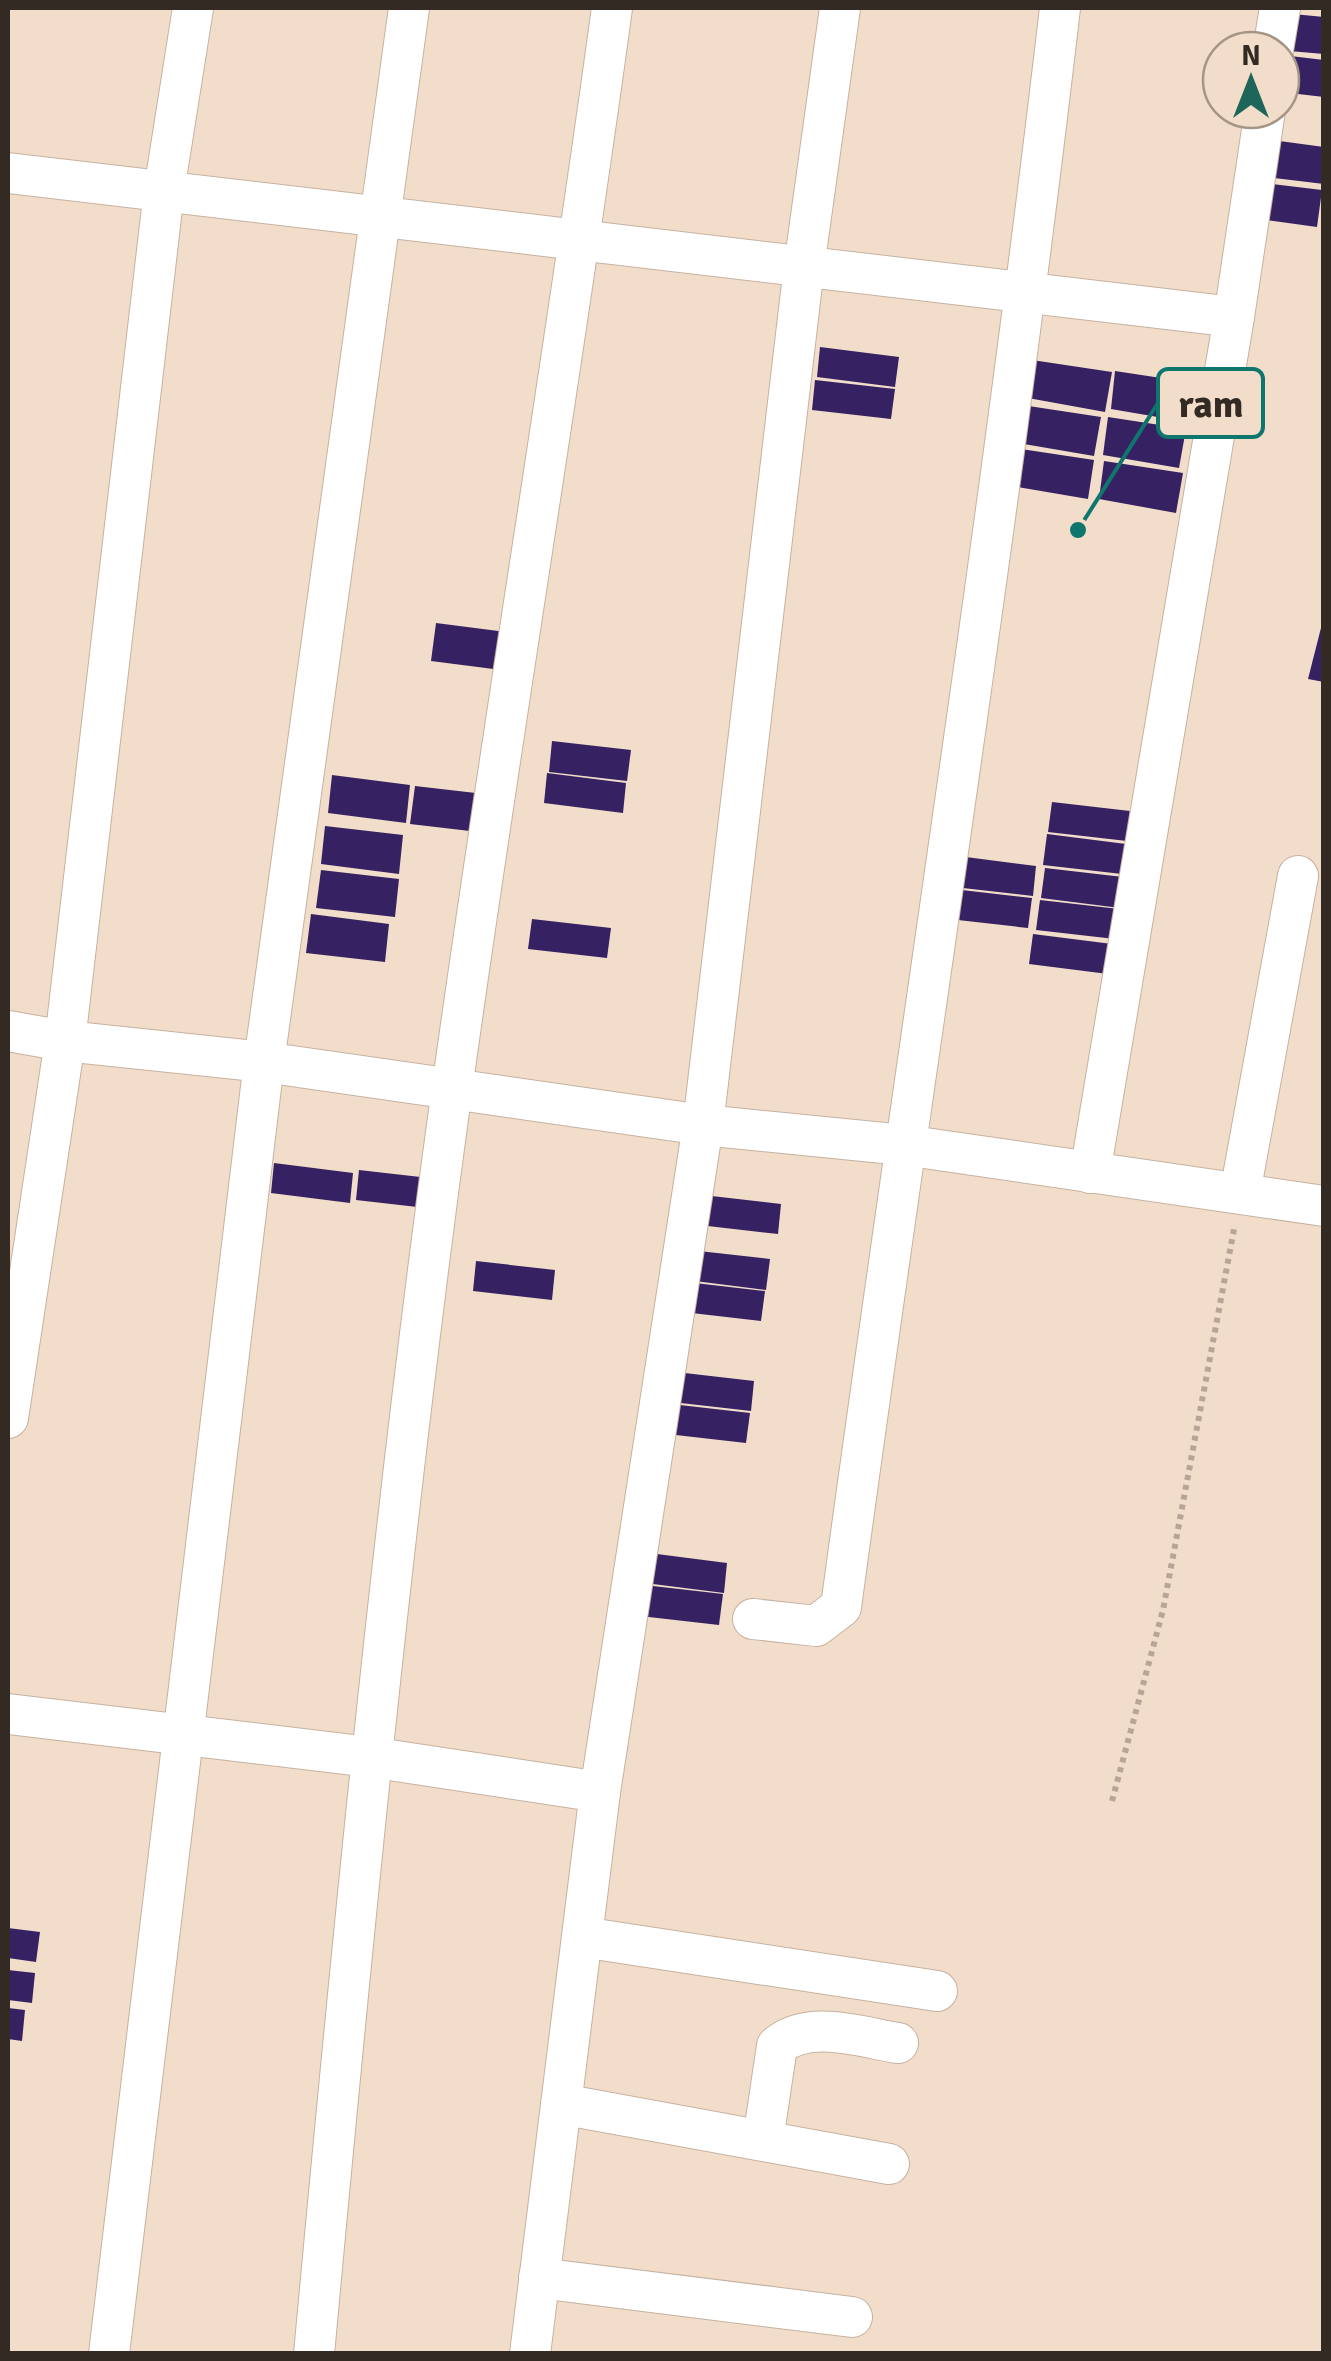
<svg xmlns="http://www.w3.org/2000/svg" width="1331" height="2361" viewBox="0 0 1331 2361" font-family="Signika,sans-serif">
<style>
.building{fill:#362162}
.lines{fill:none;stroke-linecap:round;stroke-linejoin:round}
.minor-casing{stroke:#c6b2a0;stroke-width:42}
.path{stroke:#b7a697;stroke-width:6;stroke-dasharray:5 5;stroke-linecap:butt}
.minor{stroke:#fff;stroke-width:40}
.leader{fill:none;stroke:#0f766e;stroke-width:4}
.callout-dot{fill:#0f766e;stroke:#f2ddca;stroke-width:4}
.callout{fill:#f2ddca;stroke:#0f766e;stroke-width:4}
.callout-label{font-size:38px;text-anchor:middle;font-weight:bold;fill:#322a23}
</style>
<rect width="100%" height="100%" fill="#f2ddca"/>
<!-- building -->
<g class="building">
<path d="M1293,14l31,3v37l-35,-3z"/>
<path d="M1282,55l42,5v37l-43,-5z"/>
<path d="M1272,140l52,7v37l-58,-7z"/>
<path d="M1263,183l59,7 -5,37 -58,-8z"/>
<path d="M820,347l79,10 -4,30 -78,-10z"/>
<path d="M1032,360l80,12 -7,40 -77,-14z"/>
<path d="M1115,371l79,12 -7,39 -76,-13z"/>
<path d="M815,380l80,9 -4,30 -79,-9z"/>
<path d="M1022,405l79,12 -7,39 -76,-13z"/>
<path d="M1108,417l78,12 -7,39 -76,-13z"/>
<path d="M1015,448l79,12 -6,39 -77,-13z"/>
<path d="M1104,461l79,12 -7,40 -77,-14z"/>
<path d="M436,623l78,10 -5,38 -78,-10z"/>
<path d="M1322,624h2v58l-16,-3z"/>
<path d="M552,741l79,9 -4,31 -78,-9z"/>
<path d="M547,773l79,10 -3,30 -79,-10z"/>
<path d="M332,775l78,10 -4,38 -78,-10z"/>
<path d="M415,786l78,9 -6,38 -77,-9z"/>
<path d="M1052,802l78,9 -3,30 -79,-9z"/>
<path d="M325,826l78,9 -4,39 -78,-10z"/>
<path d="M1047,834l79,10 -4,30 -79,-9z"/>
<path d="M958,856l78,10 -3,30 -79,-9z"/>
<path d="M1045,868l78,9 -3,31 -79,-10z"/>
<path d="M321,870l78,9 -4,38 -79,-9z"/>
<path d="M953,889l79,9 -4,30 -79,-9z"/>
<path d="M1040,900l79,9 -4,30 -79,-9z"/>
<path d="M311,914l78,10 -4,38 -79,-9z"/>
<path d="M532,919l79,9 -4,30 -79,-9z"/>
<path d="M1033,934l79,10 -4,30 -79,-10z"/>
<path d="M274,1163l79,10 -3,30 -79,-10z"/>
<path d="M359,1170l79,9 -3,30 -79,-9z"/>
<path d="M703,1195l78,9 -3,30 -79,-9z"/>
<path d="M690,1250l80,9 -4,31 -79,-10z"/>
<path d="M476,1261l79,9 -3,30 -79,-9z"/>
<path d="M686,1282l79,9 -4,30 -78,-9z"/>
<path d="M676,1372l78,9 -3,30 -79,-9z"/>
<path d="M671,1404l79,9 -4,30 -79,-9z"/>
<path d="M649,1553l78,10 -3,30 -79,-10z"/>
<path d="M644,1585l79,9 -4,31 -79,-9z"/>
<path d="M8,1928l32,4 -4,30 -28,-4z"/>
<path d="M8,1970l27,3 -3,30 -24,-3z"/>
<path d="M8,2008l17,2 -3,31 -14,-2z"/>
</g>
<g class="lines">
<defs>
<g id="minor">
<path d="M1273,50l7,-42"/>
<path d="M8,173l1226,144 31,-207"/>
<path d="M8,1031l57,10 199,21 439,63 201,20 420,61"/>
<path d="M1090,1173l144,-856"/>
<path d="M1240,1193l58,-317"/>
<path d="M8,1418l57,-377 99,-850 29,-183"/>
<path d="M753,1619l63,7 25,-19c72,-533 157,-1065 219,-1599"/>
<path d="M8,1714l362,43 230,35"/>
<path d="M582,1937l355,54"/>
<path d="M561,2104l328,60"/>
<path d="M763,2140l14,-94c32,-27 83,-9 121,-3"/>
<path d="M539,2278l313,39"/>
<path d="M109,2354l155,-1292 145,-1054"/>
<path d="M314,2354c39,-423 80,-845 138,-1265 50,-361 111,-720 160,-1081"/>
<path d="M530,2354l70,-562 103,-667 101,-858 36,-259"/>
</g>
</defs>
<!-- minor casing -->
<use href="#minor" class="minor-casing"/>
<!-- path -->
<path class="path" d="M1112,1801l51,-191 71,-381"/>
<!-- minor -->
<use href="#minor" class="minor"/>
</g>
<!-- callouts -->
<path class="leader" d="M1078 530L1158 403"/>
<circle class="callout-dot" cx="1078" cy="530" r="10"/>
<rect class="callout" x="1158" y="369" width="105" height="68" rx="10"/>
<g class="callout-label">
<text x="1211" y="417">ram</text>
</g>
<!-- border -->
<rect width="1331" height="2361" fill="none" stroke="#322a23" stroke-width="20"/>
<!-- north arrow -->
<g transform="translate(1251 80)"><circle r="48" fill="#f2ddca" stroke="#a59587" stroke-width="2.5"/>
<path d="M0-8L18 38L0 25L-18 38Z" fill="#1e655a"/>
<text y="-15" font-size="28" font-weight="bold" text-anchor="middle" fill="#322a23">N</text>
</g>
</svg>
